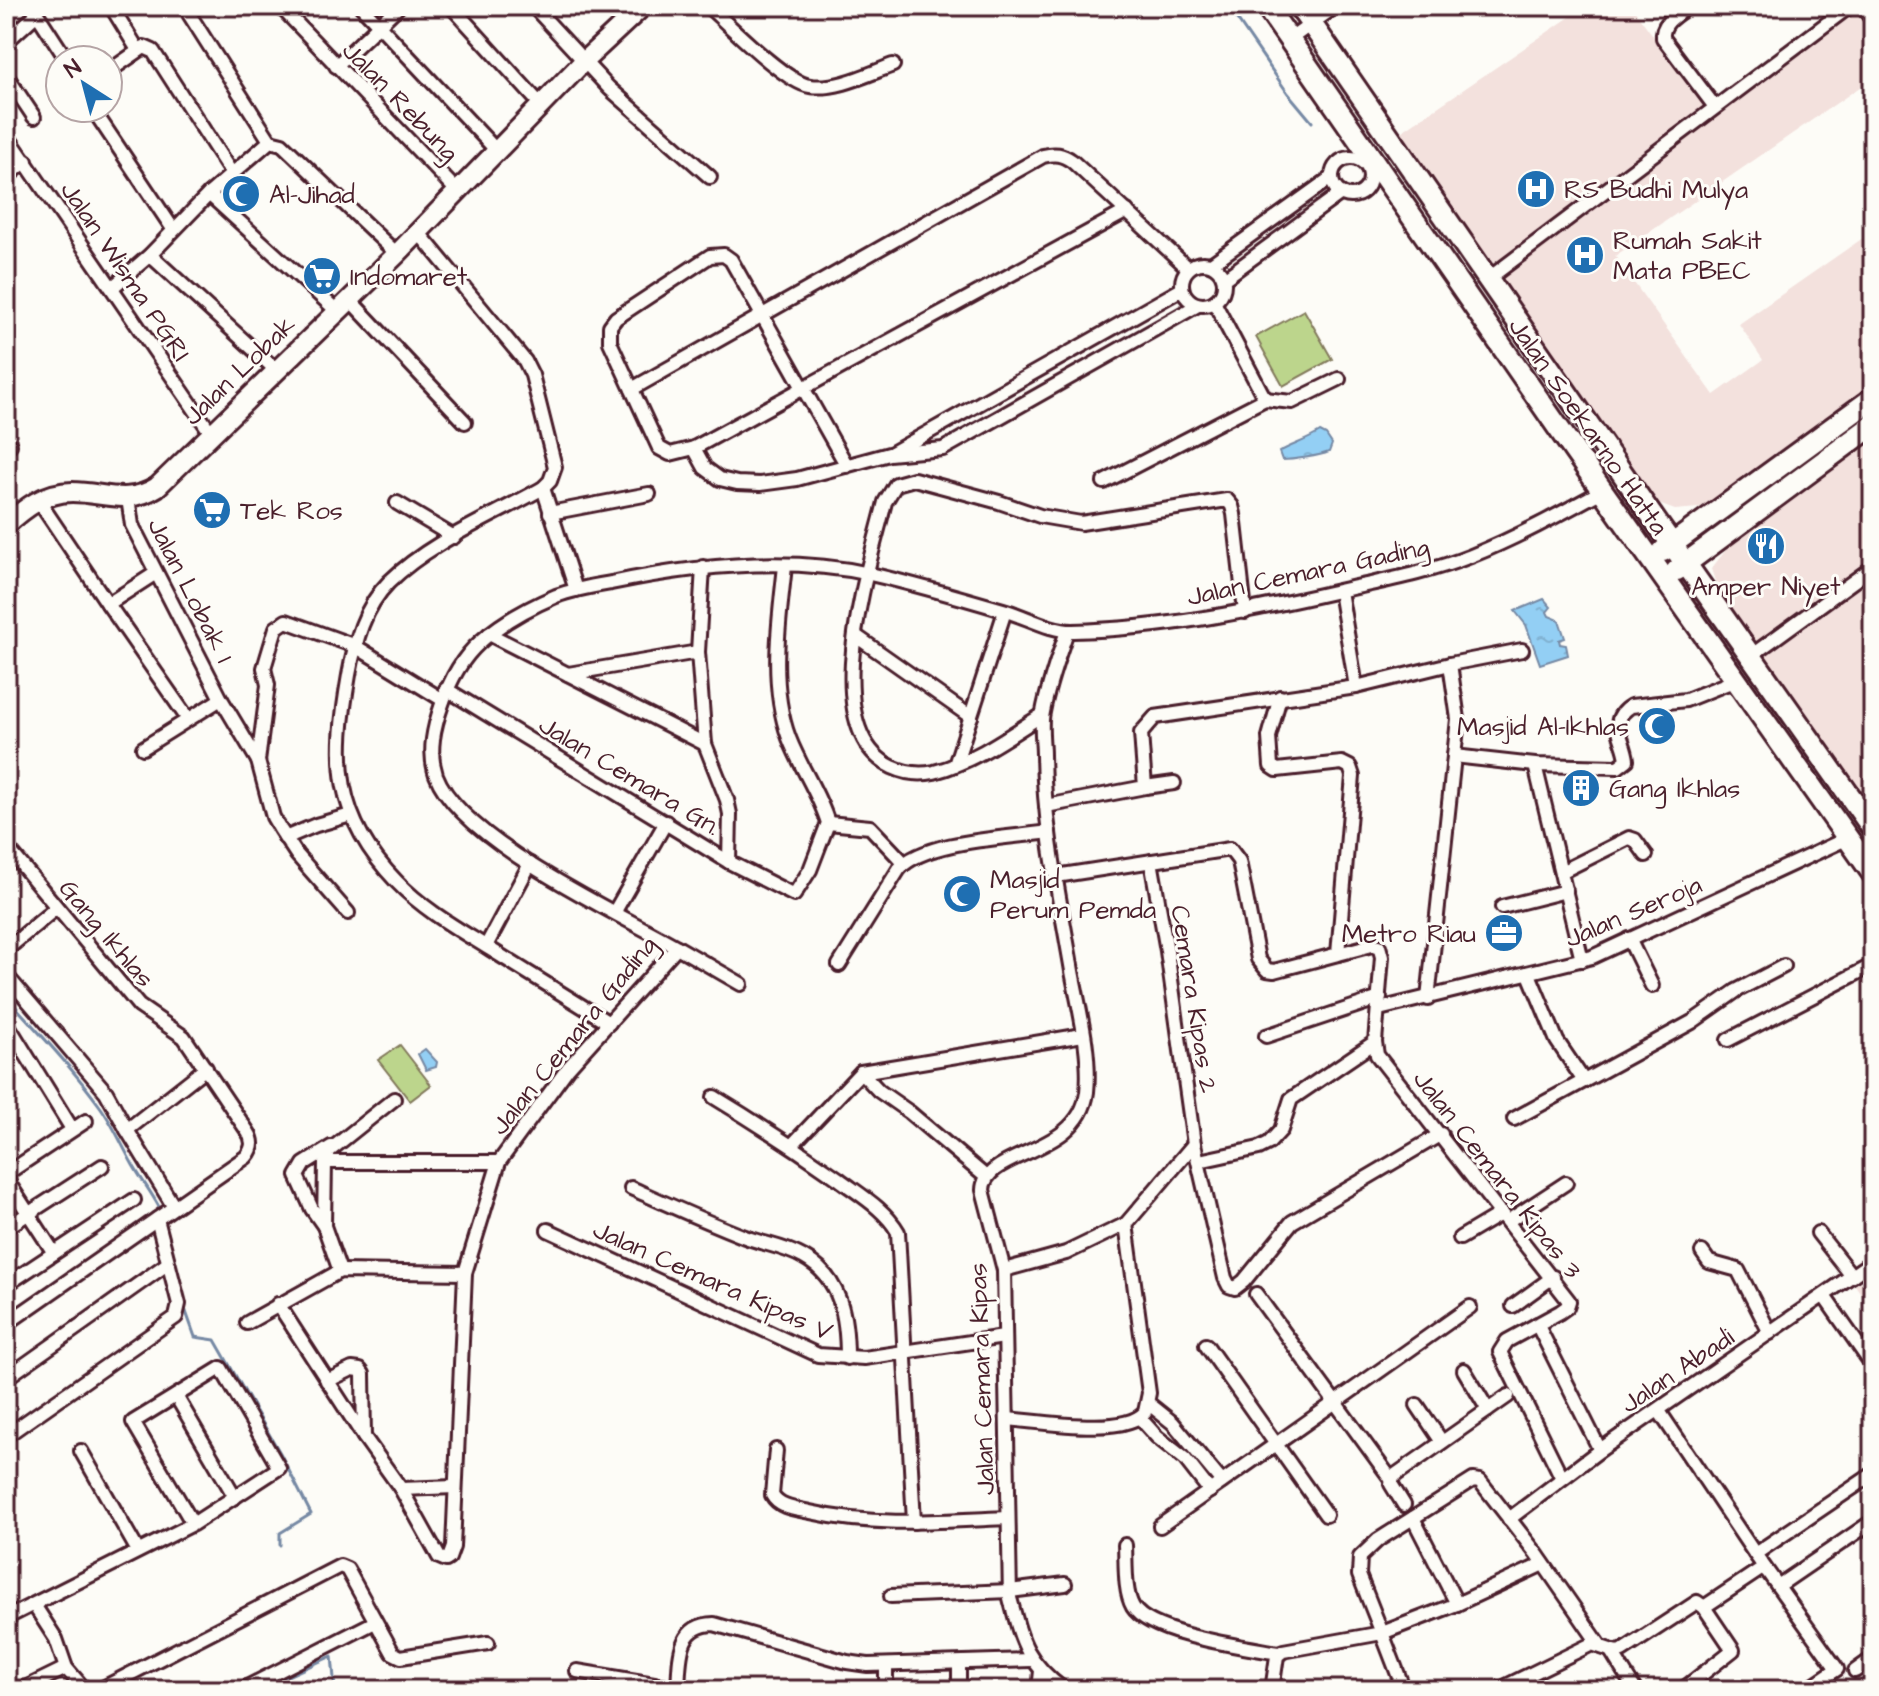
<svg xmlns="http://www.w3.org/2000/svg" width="1879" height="1696" viewBox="0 0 1879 1696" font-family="'Architects Daughter',sans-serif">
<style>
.built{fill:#f3e1dd}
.pitch{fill:#bcd58c;stroke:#837a5c;stroke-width:2}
.water{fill:url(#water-ripples);stroke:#7689a4;stroke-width:2}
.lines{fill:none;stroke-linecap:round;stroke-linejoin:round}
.stream{stroke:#7689a4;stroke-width:3}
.minor-casing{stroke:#4a1f2b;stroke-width:18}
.secondary-casing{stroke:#4a1f2b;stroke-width:24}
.primary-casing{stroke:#4a1f2b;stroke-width:26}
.minor{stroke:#fdfcf7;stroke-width:12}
.secondary{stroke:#fdfcf7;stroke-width:18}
.primary{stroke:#fdfcf7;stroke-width:20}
.labels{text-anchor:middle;stroke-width:6;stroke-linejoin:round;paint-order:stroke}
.street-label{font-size:26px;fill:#4a1f2b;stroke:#fdfcf7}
.poi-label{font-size:26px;fill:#4a1f2b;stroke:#fdfcf7;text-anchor:start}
</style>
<defs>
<pattern id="water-ripples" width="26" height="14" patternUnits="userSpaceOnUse" patternTransform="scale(2)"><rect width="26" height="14" fill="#93cff4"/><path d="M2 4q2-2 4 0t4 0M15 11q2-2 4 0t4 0" fill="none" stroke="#80b1d1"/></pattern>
</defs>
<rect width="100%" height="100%" fill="#fdfcf7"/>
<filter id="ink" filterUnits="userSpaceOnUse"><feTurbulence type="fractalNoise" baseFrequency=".0125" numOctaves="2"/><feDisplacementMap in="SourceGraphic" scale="16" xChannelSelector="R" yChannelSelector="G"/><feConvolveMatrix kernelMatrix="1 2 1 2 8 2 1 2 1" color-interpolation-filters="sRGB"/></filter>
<g filter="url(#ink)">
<!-- built -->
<g class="built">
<path d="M1586,6h45l83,111 150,-111 9,2v70l-258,178 99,139 49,-35 -24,-36 134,-93v156l-161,115 -14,6 -23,2 -22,-8 -258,-366z"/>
<path d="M1873,439v381l-147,-207 -15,-44 26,-33z"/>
<path d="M1873,1274v37l-18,-26z"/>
</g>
<!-- pitch -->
<g class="pitch">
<path d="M1304,310l28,49 -49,27 -27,-49z"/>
<path d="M400,1045l31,40 -21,16 -32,-41z"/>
</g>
<!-- water -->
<g class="water">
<path d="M1320,432l6,3 6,9 -3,8c-9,4 -37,8 -47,8l-3,-8c14,-8 27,-11 41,-20z"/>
<path d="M1544,599l7,8 -4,5 2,4 10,4 6,18 -6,2 1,4 6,1 2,10 -28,9 -14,-39 -11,-14z"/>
<path d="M425,1049l12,13 -1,5 -10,3 -8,-16z"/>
</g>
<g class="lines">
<!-- stream -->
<g class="stream">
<path d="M1228,6l59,86 25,30"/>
<path d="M6,996c32,36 65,70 93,109 14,19 22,39 34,60 8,14 18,27 26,42"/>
<path d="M166,1226l6,30"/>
<path d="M184,1306l11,31 20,3 65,113 31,61 -31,19v12"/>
<path d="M257,1690l75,-34 3,34"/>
<path d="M362,1690l62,-7"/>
</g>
<defs>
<g id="minor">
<path d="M32,6l35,54"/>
<path d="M111,6l27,44"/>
<path d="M122,6h10"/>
<path d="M280,6l178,186"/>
<path d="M361,6l135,144"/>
<path d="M451,6l90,99"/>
<path d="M533,6l76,82 101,89"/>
<path d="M708,6c20,18 78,77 102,80 27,4 58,-12 83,-21"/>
<path d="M1689,6c-11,8 -28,16 -26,32l52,69"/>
<path d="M1862,6l11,15"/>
<path d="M189,14l81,127"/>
<path d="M1289,40l47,-34"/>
<path d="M6,42l31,-28"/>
<path d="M336,66l63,-60"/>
<path d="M108,72l36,-25 9,4 79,123"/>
<path d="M6,75l28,42"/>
<path d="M92,108l81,121"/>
<path d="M6,134l205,299"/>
<circle cx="1351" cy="177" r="19"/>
<path d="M6,178l20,-17"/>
<path d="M209,194l128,117"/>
<path d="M419,233l106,128 7,14 23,92 -5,14 -7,7c-51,29 -112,53 -154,94 -25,25 -34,60 -40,93 -15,85 -15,142 48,207 27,28 61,47 93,67 40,25 79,49 119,74"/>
<path d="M150,255l126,115"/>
<circle cx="1203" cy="284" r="21"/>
<path d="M1211,264l121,-87"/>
<path d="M1224,279l117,-86"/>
<path d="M1488,279l362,-273"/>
<path d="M113,287l37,-32 59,-61 61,-53 12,3 115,110"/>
<path d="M350,300l115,122"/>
<path d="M632,389l411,-233c12,-3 19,-2 29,5l116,107"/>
<path d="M1265,399l27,3 47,-23"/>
<path d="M694,448l433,-237"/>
<path d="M6,449l4,-4"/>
<path d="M892,453l290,-164"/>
<path d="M847,466l-116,-206 -7,-5 -14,1 -94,62 -6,8v16l49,106 11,6 24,-6 11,20 15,11 17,4 23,1 37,-5 92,-25 54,-5 255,-144"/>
<path d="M1104,482l161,-83 -51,-97"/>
<path d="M543,488l33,102"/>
<path d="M128,498l4,27 89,174 -78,49"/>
<path d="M38,500l70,104 48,-31"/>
<path d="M397,503l57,34"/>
<path d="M550,513l99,-19"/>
<path d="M703,567l-5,85 7,92 22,56 3,14 -1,48"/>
<path d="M1340,591l16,96"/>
<path d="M108,604l80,115"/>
<path d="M489,634l216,110"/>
<path d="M856,636l115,81"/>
<path d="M1752,655l121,-88"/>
<path d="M568,674l130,-22"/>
<path d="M446,689l283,173 65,33 16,-25 18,-47c-9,-30 -28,-56 -39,-85 -20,-54 -10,-116 -4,-172"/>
<path d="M1280,697l-11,40 2,29 6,4 65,-7 8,4 3,9 -15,178"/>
<path d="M221,699l37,62"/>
<path d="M1042,715c-34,22 -69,47 -108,57 -14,3 -29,1 -42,-5 -78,-38 -22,-202 -7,-265l11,-18 18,-5 85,23 41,14 41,7 146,-23 5,6 2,8 11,98"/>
<path d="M1454,756l81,9 83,2 9,-7c-2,-22 -21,-39 4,-54l55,-6 50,-20"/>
<path d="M955,765l50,-154"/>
<path d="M1535,765l47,195"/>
<path d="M1145,787l29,-4"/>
<path d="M1046,806l99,-19 -4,-54 14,-16 201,-30 94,-23 72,-14"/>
<path d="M828,823l42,4 34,36"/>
<path d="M285,838l31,-13 35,-10"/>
<path d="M6,846l133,160 45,31 64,95c6,9 5,17 -2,25l-240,167"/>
<path d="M1151,861l16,90 27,193 31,134 4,8 6,2 9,-7 48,-59 149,-88"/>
<path d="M1561,872l68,-34 6,2 11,15"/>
<path d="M1056,876l174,-27 9,12 19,98 9,11 7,1 98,-26 7,1 3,11 -7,85 2,13 192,246 -2,6 -7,5 -53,29 -7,11 62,126"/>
<path d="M1502,907l64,-16"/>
<path d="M615,911l51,-89"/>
<path d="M348,913l-51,-58 -17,-26 -7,-12 -15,-56 10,-76 -4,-17 12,-40 10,-7 69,25 88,54"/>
<path d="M1629,939l23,47"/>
<path d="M486,946l44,-82"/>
<path d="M677,947l64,37"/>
<path d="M6,950l50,-42"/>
<path d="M839,965l60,-96c25,-29 112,-31 150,-37"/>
<path d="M6,975l100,117 21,38"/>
<path d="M1428,999l30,-280 -8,-55"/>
<path d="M1379,1009l213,-52 256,-119"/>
<path d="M6,1022l66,107"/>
<path d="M1266,1036l114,-38"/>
<path d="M1728,1040l145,-75"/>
<path d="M861,1072l18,19 30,21 77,65"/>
<path d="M1584,1081l108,-59 44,-31 48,-25"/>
<path d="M714,1097c43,26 84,53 125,82 21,16 46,30 59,53l16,290"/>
<path d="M1514,1119l70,-38 -27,-40 -28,-67"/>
<path d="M792,1145l69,-73 222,-37"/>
<path d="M329,1151l65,-52"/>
<path d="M1199,1161l60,-13 10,-5 12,-13 10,-31 84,-57"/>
<path d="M6,1174l80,-53"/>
<path d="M6,1179l48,74"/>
<path d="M631,1188c38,17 75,34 114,49 19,7 41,10 58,20 39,21 44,62 44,101"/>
<path d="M174,1207l-47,-77 79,-62"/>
<path d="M1508,1221l58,-38"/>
<path d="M324,1226l-12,-17 -15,-33 7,-12 27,-17"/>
<path d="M6,1228l96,-62"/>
<path d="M548,1230l270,125 46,3 140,-21"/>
<path d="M1818,1233l34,43"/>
<path d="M1460,1238l42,-25"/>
<path d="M1702,1252l7,10 29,8 32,63"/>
<path d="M1004,1270l62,-17 60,-29 68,-80"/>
<path d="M340,1271l-16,-45 1,-64h174"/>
<path d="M6,1285l128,-85"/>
<path d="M1256,1294l135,185"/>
<path d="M1824,1296l49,70"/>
<path d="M278,1304l86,133 37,52 38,68 7,3 3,-2 4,-11 12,-274 34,-111 69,-94 109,-121c-61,-35 -217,-107 -241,-172 -8,-24 -2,-48 6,-71 8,-24 19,-45 38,-62 21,-19 50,-35 76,-46 18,-7 37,-10 55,-13 81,-17 177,-27 259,-9 44,10 89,23 133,36 22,6 47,21 70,21 89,-2 178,-20 265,-40 45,-10 90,-18 133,-35 45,-18 89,-42 131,-65"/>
<path d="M1513,1306l40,-29"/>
<path d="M247,1323l93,-52 125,2"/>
<path d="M1537,1324l63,126"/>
<path d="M1206,1345l120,170"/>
<path d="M1464,1370l24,40"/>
<path d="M6,1378l161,-114"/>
<path d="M327,1381l25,-12 8,1 3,4 1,63"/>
<path d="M176,1396l59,101"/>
<path d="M1148,1403l25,20 49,59"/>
<path d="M1417,1405l25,37"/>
<path d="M1659,1411l96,143 82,115 -31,21"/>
<path d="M1140,1418l17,19 28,22 25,32"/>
<path d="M1007,1419c31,2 117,18 138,-7l4,-19 -23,-169"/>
<path d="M6,1436l170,-119 3,-13 -22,-85"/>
<path d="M776,1450l-4,45c7,13 24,14 38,17 65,15 131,9 198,6"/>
<path d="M81,1451l57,100"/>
<path d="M401,1489l54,-2"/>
<path d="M1404,1505l-13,-21 3,-8 114,-80"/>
<path d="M1413,1518l44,86"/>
<path d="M1509,1519l91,-69 273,-189"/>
<path d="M1160,1526l310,-219"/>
<path d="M1125,1545c1,18 -1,47 8,62 17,28 113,40 146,46"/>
<path d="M1755,1554l118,-80"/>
<path d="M1778,1586l95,-65"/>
<path d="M891,1596l119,-5 55,-7"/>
<path d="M34,1605l22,34 10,29"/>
<path d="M1704,1607l60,-40"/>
<path d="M6,1618l187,-94 86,-56 -58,-100 -88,54 60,102"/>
<path d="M1611,1651l24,39"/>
<path d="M959,1664v26"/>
<path d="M886,1666v24"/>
<path d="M577,1671l101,17c2,-29 -1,-63 36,-64l133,38 21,3 163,-5"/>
<path d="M1855,1671l18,-13"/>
<path d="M21,1690l45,-22 19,22"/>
<path d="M99,1690l241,-124 7,3 46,84 8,4 87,-14"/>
<path d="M241,1690l134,-68"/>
<path d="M272,1690l1,-3"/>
<path d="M1039,1690l2,-19"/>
<path d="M1064,1690c-38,-29 -42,-47 -54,-92l-6,-328 -21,-80c1,-40 96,-34 104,-98 4,-39 -8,-83 -15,-121 -12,-71 -28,-143 -29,-216 0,-14 -3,-29 0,-43 5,-27 15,-54 24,-81"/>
<path d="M1272,1690l5,-34 6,-5 99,-18 -23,-58 1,-18 18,-17 95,-60 7,1 56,72 63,91"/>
<path d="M1404,1690l-22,-57 75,-29 86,-40"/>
<path d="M1498,1690l94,-46 24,8 6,-1 75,-49 7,5 29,43 -51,40"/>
</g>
<path id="secondary" d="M6,525c19,-17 39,-33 66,-33 31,0 55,14 85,-5l240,-233 187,-193 59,-55"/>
<g id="primary">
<path d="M1266,6l309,446 298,422"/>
<path d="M1299,6l346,500 228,323"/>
<path d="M1663,551l210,-153"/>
<path d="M1677,570l196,-145"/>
</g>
</defs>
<!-- minor casing -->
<use href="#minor" class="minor-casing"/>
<!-- secondary casing -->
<use href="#secondary" class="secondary-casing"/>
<!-- primary casing -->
<use href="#primary" class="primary-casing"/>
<!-- minor -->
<use href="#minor" class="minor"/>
<!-- secondary -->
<use href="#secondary" class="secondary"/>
<!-- primary -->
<use href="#primary" class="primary"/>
</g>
</g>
<!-- icons -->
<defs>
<symbol id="hospital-disc" viewBox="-11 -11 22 22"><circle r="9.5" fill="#1f6fb2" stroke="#fdfcf7"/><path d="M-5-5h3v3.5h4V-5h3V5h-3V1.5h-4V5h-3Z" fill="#fff"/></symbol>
<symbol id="mosque-disc" viewBox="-11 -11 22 22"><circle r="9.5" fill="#1f6fb2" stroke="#fdfcf7"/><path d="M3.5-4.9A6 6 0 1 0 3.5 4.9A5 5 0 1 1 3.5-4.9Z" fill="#fff"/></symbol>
<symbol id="supermarket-disc" viewBox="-11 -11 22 22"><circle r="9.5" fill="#1f6fb2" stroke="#fdfcf7"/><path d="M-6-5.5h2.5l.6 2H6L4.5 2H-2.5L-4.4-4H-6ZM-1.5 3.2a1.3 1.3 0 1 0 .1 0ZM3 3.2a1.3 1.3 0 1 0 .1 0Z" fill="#fff"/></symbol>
<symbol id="restaurant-disc" viewBox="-11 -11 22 22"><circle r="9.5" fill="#1f6fb2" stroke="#fdfcf7"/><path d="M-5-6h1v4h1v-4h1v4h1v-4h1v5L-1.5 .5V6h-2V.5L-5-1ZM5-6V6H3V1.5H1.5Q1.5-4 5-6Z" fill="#fff"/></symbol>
<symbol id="building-disc" viewBox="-11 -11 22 22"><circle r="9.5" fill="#1f6fb2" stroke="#fdfcf7"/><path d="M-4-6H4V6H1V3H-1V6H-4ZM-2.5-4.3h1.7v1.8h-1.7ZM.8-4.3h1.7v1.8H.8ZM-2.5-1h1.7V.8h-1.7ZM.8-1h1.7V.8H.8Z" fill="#fff"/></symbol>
<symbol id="office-disc" viewBox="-11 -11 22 22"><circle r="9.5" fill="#1f6fb2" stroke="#fdfcf7"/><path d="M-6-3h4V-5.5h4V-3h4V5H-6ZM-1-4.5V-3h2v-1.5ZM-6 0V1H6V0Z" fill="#fff"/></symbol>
</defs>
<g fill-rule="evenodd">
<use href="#hospital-disc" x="1514" y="167" width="44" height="44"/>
<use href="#mosque-disc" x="219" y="172" width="44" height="44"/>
<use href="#hospital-disc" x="1563" y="233" width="44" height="44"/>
<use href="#supermarket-disc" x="300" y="254" width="44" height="44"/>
<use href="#supermarket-disc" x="190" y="488" width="44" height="44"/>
<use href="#restaurant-disc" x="1744" y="524" width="44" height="44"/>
<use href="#mosque-disc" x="1635" y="704" width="44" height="44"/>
<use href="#building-disc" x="1559" y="766" width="44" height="44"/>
<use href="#mosque-disc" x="940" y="872" width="44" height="44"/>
<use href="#office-disc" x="1482" y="911" width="44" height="44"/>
</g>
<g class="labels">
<!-- street labels -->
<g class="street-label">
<text transform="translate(401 101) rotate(46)" y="9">Jalan Rebung</text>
<text transform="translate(126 271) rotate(56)" y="9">Jalan Wisma PGRI</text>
<text transform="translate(239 370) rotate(-44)" y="9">Jalan Lobak</text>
<text transform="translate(1589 426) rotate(55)" y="9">Jalan Soekarno Hatta</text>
<text transform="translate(1308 571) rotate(-12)" y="9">Jalan Cemara Gading</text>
<text transform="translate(191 590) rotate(63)" y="9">Jalan Lobak 1</text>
<text transform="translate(630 775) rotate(31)" y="9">Jalan Cemara Gn.</text>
<text transform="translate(1633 911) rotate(-23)" y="9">Jalan Seroja</text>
<text transform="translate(107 933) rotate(50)" y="9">Gang Ikhlas</text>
<text transform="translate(1195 999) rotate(81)" y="9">Cemara Kipas 2</text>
<text transform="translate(573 1035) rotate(-51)" y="9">Jalan Cemara Gading</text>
<text transform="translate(1498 1174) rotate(52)" y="9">Jalan Cemara Kipas 3</text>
<text transform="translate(713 1280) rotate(24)" y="9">Jalan Cemara Kipas V</text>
<text transform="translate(1677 1370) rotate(-34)" y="9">Jalan Abadi</text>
<text transform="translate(981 1379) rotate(-92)" y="9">Jalan Cemara Kipas</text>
</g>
<!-- poi labels -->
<g class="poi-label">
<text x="1564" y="198">RS Budhi Mulya</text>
<text x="269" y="203">Al-Jihad</text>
<text x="1613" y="249">Rumah Sakit<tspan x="1613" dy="30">Mata PBEC</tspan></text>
<text x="350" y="285">Indomaret</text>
<text x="240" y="519">Tek Ros</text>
<text x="1766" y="595" text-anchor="middle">Amper Niyet</text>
<text x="1629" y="735" text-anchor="end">Masjid Al-Ikhlas</text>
<text x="1609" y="797">Gang Ikhlas</text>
<text x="990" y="888">Masjid<tspan x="990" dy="30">Perum Pemda</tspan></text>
<text x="1476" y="942" text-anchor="end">Metro Riau</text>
</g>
</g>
<!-- margin -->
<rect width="1879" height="1696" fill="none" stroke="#fdfcf7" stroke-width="32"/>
<rect x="16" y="16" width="1847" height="1664" fill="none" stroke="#4a1f2b" stroke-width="3" filter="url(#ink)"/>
<!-- north arrow -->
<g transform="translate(84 84) rotate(324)"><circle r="38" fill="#fdfcf7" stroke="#b5a4a5" stroke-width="2"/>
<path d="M0-6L14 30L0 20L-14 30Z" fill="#1f6fb2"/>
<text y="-12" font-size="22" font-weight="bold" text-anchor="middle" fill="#4a1f2b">N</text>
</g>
</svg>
